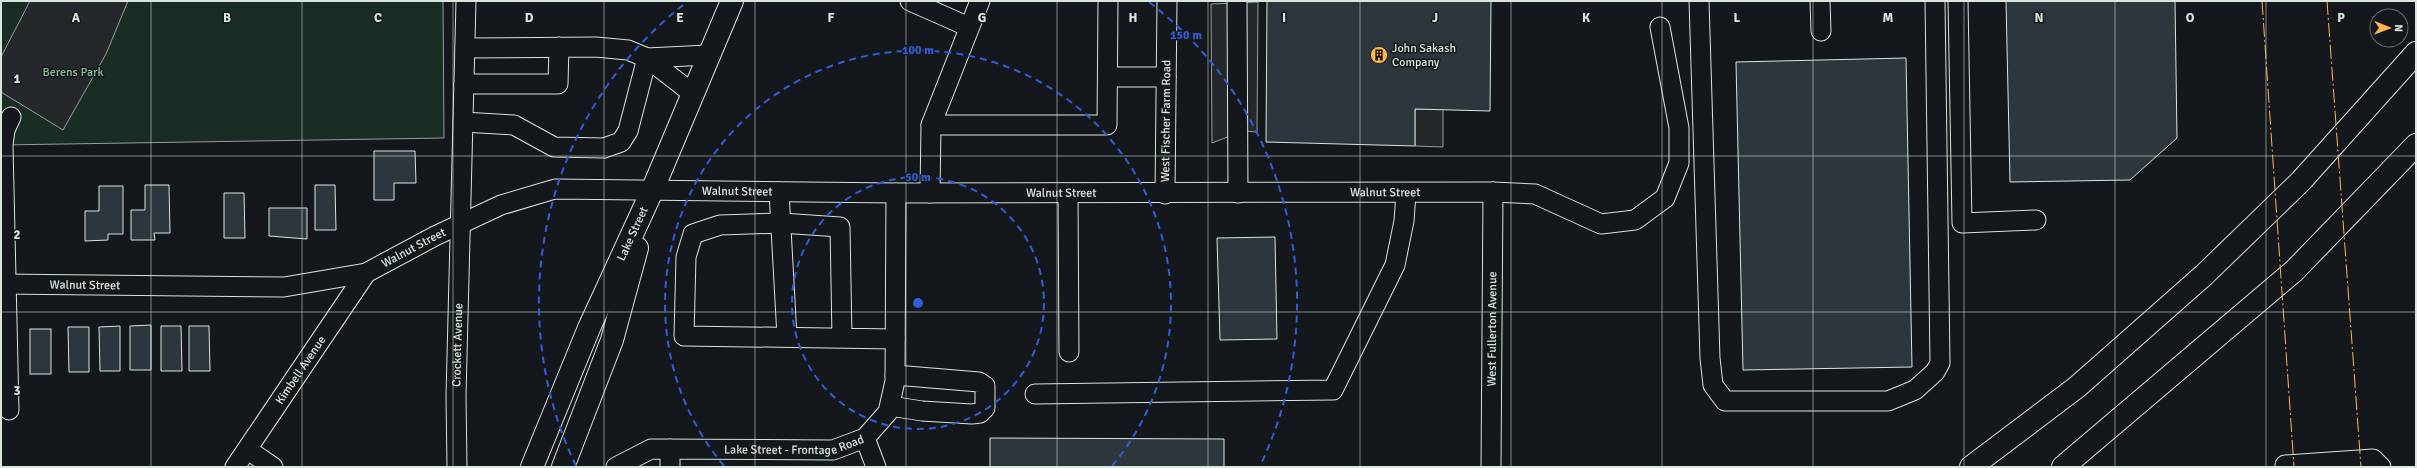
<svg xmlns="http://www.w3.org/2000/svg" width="2417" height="468" viewBox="0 0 2417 468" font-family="Signika,sans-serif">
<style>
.green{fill:#1a2d24;stroke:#939e99}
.parking{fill:#24282b;stroke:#939e99}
.building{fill:#2c363c;stroke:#d8e6dc}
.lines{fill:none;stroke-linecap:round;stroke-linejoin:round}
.minor-casing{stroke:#d8e6dc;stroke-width:21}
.major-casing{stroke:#d8e6dc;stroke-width:24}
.highway-casing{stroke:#d8e6dc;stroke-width:24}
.minor{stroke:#14181c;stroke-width:19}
.major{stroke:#14181c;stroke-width:22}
.highway{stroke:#14181c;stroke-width:22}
.power{stroke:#ffb74d;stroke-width:1;stroke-dasharray:14 3 2 3;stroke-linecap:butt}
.grid{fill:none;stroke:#d8e6dc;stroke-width:1;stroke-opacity:0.55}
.ring{fill:none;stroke:#305dd8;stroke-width:2;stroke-dasharray:7 5}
.labels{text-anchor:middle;stroke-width:3;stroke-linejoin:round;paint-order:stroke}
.poi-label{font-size:12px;fill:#d8e6dc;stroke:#14181c;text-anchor:start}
.park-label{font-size:12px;fill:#8ac095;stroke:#14181c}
.street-label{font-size:12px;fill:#d8e6dc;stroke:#14181c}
.grid-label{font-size:13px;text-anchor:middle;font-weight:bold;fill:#d8e6dc;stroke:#14181c;stroke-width:3;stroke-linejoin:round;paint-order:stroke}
.centre{fill:#305dd8;stroke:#14181c;stroke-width:2}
.ring-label{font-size:12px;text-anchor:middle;font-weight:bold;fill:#305dd8;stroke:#14181c;stroke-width:3;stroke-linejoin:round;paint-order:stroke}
</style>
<rect width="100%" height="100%" fill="#14181c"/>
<!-- green -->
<path class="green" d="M1,1h442l1,137 -443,7z"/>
<!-- parking -->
<g class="parking">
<path d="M30,1h98l-22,53 -43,76 -62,-38v-35z"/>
<path d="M1258,2l-1,130 -14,-1 -31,12 -1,-139z"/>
<path d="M1415,109h28v38l-28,-1z"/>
</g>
<!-- building -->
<g class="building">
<path d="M1267,1h224l-1,110 -75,-2v37l-149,-4z"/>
<path d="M2006,1h169l2,137 -47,42 -120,2z"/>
<path d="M1906,58l6,309 -169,3 -7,-308z"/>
<path d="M374,151h41l1,32h-22v17h-20z"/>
<path d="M145,185h24l1,48h-16l1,7h-24v-30h14z"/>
<path d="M315,185h20l1,45h-21z"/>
<path d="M99,186h24v48h-15v6l-23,1v-30h14z"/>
<path d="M224,193h20l1,45h-21z"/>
<path d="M269,208h38v31l-38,-3z"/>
<path d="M1275,237l2,102 -57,1 -3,-102z"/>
<path d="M151,325v45h-21v-44z"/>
<path d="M120,326v45h-20l-1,-44z"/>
<path d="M161,326h20l1,45h-21z"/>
<path d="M189,326h20l1,45h-21z"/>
<path d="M68,327h21v45h-20z"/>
<rect x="30" y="329" width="21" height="45"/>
<path d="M990,438l234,1v28h-234z"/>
</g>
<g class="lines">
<defs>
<g id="minor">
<path d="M910,1l59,26"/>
<path d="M1237,1l1,192"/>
<path d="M1699,1l11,357 3,27 12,16h163l27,-11 20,-18 5,-9 -5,-362"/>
<path d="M1820,1l1,30"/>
<path d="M1958,1l4,222 74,-3"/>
<path d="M465,48l131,-1 32,3 19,8 45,35"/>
<path d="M647,58l61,-3"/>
<path d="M1108,77h58"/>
<path d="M464,84h94l1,-37"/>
<path d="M463,122l51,3 40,22 50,1 17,-6 7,-11 19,-73"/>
<path d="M931,125h176l1,-124"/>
<path d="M779,192l8,145"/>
<path d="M930,193l1,-68 49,-124"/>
<path d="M1068,194l1,158"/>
<path id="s1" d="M1165,194l2,-193"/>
<path id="s2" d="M1,284l283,3 82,-14 69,-37 66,-31 54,-16 341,4 597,-1 42,2 66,30 34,-4 30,-22 14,-35v-35l-19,-101"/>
<path d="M842,338l-2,-111 -59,-4 -61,2 -27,9 -7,23 -2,79 211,3"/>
<path d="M1035,394l298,-4 62,-125 9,-44 2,-28"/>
<path d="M890,406l32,5 50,3 8,-1 5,-5v-22l-6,-4 -84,-7"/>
<path d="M9,410l-6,-265 2,-15 6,-13"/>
<path d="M865,438l11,29"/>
<path d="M248,450l25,17"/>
<path d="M2285,465l88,-6 8,8"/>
<path id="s3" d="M235,467l131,-194"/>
<path id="s4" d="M457,467l-1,-71 10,-395"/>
<path id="s5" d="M616,467l35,-18 182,1 32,-12 23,-26 7,-31 1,-188"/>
<path d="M670,467v-18"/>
<path id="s6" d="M1491,467l2,-275"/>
</g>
<g id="major">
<path id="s7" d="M532,467l57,-139 63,-137 80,-190"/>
<path d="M563,467l49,-127 25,-92"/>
</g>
<g id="highway">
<path d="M1971,467l106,-80 127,-112 97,-94 115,-128"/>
<path d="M2063,467l231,-196 122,-126"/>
</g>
</defs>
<!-- minor casing -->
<use href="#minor" class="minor-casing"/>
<!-- major casing -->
<use href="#major" class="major-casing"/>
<!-- highway casing -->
<use href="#highway" class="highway-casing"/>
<!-- minor -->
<use href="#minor" class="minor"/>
<!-- major -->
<use href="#major" class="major"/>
<!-- highway -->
<use href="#highway" class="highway"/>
<!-- power -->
<g class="power">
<path d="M2262,1l32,466"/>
<path d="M2327,1l34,466"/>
</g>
</g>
<!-- grid -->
<path class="grid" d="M151,1v466M302,1v466M453,1v466M604,1v466M755,1v466M906,1v466M1057,1v466M1208,1v466M1360,1v466M1511,1v466M1662,1v466M1813,1v466M1964,1v466M2115,1v466M2266,1v466M1,156h2415M1,312h2415"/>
<!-- distance rings -->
<g class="ring">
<circle cx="918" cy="303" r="126"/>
<path d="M724 466A253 253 0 1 1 1112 466"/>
<path d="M576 466A379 379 0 0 1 687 2M1149 2A379 379 0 0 1 1260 466"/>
</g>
<!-- icons -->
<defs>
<symbol id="building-disc" viewBox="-11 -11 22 22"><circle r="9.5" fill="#ffb74d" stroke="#14181c"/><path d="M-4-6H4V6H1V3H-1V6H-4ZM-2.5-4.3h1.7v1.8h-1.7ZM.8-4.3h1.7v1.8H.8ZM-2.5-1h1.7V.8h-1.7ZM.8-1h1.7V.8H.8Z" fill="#111"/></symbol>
</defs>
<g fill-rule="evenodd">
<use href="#building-disc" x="1369" y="45" width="20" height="20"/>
</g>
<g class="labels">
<!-- poi labels -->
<g class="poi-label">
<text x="1392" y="52">John Sakash<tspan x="1392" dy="14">Company</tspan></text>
</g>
<!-- park labels -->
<g class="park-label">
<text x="73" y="76">Berens Park</text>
</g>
<!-- street labels -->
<g class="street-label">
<text dy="4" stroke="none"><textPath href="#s1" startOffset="73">West Fischer Farm Road</textPath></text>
<text dy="4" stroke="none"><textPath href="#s2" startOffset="756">Walnut Street</textPath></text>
<text dy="4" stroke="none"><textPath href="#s2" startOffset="1404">Walnut Street</textPath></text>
<text dy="4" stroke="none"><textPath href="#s2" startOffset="1080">Walnut Street</textPath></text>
<text dy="4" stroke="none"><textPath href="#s7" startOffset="254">Lake Street</textPath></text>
<text dy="4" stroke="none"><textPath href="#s2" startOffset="420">Walnut Street</textPath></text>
<text dy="4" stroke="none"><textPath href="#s2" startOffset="84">Walnut Street</textPath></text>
<text dy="4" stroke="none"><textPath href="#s6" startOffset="138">West Fullerton Avenue</textPath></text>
<text dy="4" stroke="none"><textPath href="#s4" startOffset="122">Crockett Avenue</textPath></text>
<text dy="4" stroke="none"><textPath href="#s3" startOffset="117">Kimbell Avenue</textPath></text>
<text dy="4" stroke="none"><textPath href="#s5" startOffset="183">Lake Street - Frontage Road</textPath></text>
</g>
</g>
<g class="grid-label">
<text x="76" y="22">A</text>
<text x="227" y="22">B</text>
<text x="378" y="22">C</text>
<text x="529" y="22">D</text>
<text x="680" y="22">E</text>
<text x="831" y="22">F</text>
<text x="982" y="22">G</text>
<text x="1133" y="22">H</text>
<text x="1284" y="22">I</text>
<text x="1435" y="22">J</text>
<text x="1586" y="22">K</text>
<text x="1737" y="22">L</text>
<text x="1888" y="22">M</text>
<text x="2039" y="22">N</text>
<text x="2190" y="22">O</text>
<text x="2341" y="22">P</text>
<text x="17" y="83">1</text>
<text x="17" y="239">2</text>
<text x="17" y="395">3</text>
</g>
<circle cx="918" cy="303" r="6" class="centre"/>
<g class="ring-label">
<text x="1186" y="39">150 m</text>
<text x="918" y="54">100 m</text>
<text x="918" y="181">50 m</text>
</g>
<!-- border -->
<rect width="2417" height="468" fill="none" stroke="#d8e6dc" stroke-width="4"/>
<!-- north arrow -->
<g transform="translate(2389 28) rotate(91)"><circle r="19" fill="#14181c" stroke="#626a69"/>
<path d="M0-3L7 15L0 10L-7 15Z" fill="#ffb74d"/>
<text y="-6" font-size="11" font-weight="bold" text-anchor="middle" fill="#d8e6dc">N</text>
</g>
</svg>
